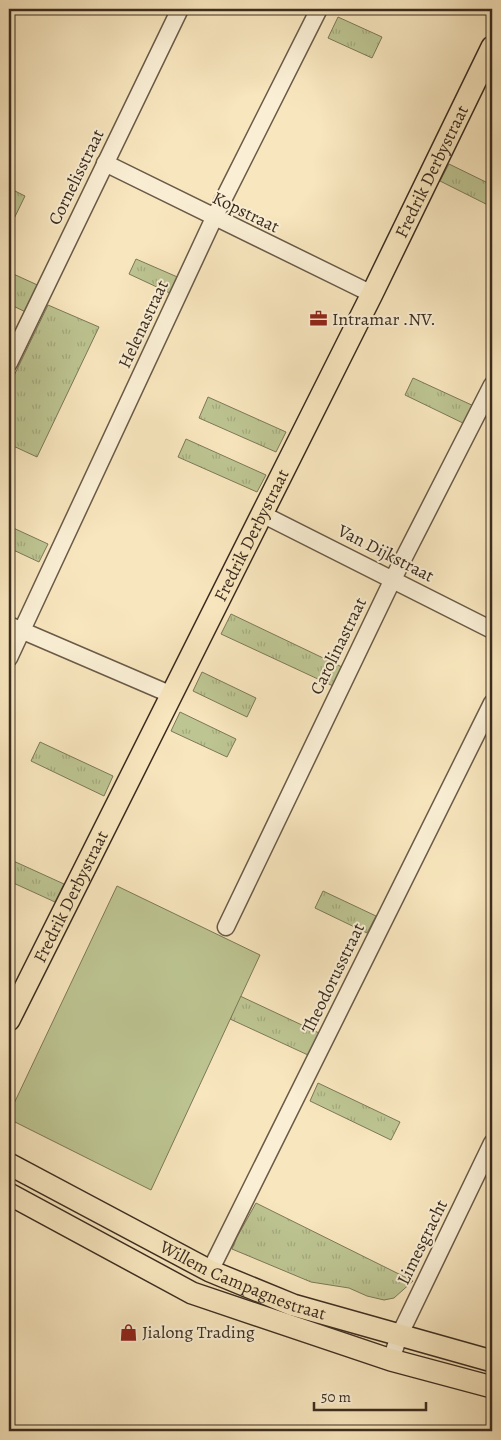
<svg xmlns="http://www.w3.org/2000/svg" width="501" height="1440" viewBox="0 0 501 1440" font-family="Alegreya,serif">
<style>
.grass{fill:url(#grass-tufts);stroke:#7c7858}
.pitch{fill:#bdc592;stroke:#7c7858}
.lines{fill:none;stroke-linecap:round;stroke-linejoin:round}
.minor-casing{stroke:#6a5a47;stroke-width:19}
.major-casing{stroke:#3b2c1f;stroke-width:24}
.minor{stroke:#faefd5;stroke-width:16}
.major{stroke:#f8e6be;stroke-width:21}
.labels{text-anchor:middle;stroke-width:4;stroke-linejoin:round;paint-order:stroke}
.street-label{font-size:18px;fill:#3b2c1f;stroke:#faefd5}
.poi-label{font-size:18px;fill:#3b2c1f;stroke:#faefd5;text-anchor:start}
</style>
<defs>
<pattern id="grass-tufts" width="24" height="20" patternUnits="userSpaceOnUse" patternTransform="scale(1.25)"><rect width="24" height="20" fill="#bdc592"/><path d="M3 7l-1-3M5 7V3M7 7l1-3M15 17l-1-3M17 17v-4M19 17l1-3" fill="none" stroke="#a3a97d"/></pattern>
</defs>
<rect width="100%" height="100%" fill="#f8e6be"/>
<filter id="stains"><feTurbulence type="fractalNoise" baseFrequency=".004" numOctaves="4"/><feColorMatrix values="0 0 0 0 .2 0 0 0 0 .09 0 0 0 0 .02 0 0 0 .5 -.17"/></filter>
<radialGradient id="worn" r=".72"><stop offset=".6" stop-color="#630" stop-opacity="0"/><stop offset="1" stop-color="#630" stop-opacity=".3"/></radialGradient>
<!-- grass -->
<g class="grass">
<path d="M338,17l44,20 -10,21 -44,-20z"/>
<path d="M449,164l43,21v22l-52,-26z"/>
<path d="M9,188l16,8 -16,33z"/>
<path d="M136,259l46,20 -8,16 -45,-21z"/>
<path d="M9,272l35,16 -12,27 -23,-11z"/>
<path d="M48,305l51,22 -62,130 -28,-13v-58z"/>
<path d="M413,378l63,29 -9,18 -62,-30z"/>
<path d="M208,397l78,35 -10,20 -77,-34z"/>
<path d="M186,439l80,36 -9,17 -79,-35z"/>
<path d="M9,526l39,18 -9,18 -30,-14z"/>
<path d="M231,614l111,53 -9,19 -112,-52z"/>
<path d="M202,672l54,26 -9,19 -54,-26z"/>
<path d="M180,712l56,27 -9,18 -56,-26z"/>
<path d="M40,742l73,34 -9,20 -73,-35z"/>
<path d="M9,859l55,25 -9,18 -46,-21z"/>
<path d="M323,891l53,25 -9,17 -52,-25z"/>
<path d="M240,996l79,37 -11,22 -78,-36z"/>
<path d="M318,1083l82,39 -9,18 -81,-39z"/>
<path d="M256,1203l157,78 -19,17 -10,2 -17,-4 -18,-8 -38,-6 -79,-33 5,-12z"/>
</g>
<!-- pitch -->
<path class="pitch" d="M117,886l143,69 -109,235 -142,-71v-5z"/>
<g class="lines">
<defs>
<g id="minor">
<path d="M105,163l267,131"/>
<path d="M9,363l171,-354"/>
<path d="M262,514l230,116"/>
<path d="M9,625l163,70"/>
<path d="M9,658l205,-440 105,-209"/>
<path d="M226,927l167,-348 99,-194"/>
<path d="M210,1271l282,-568"/>
<path d="M391,1360l8,-24 93,-193"/>
</g>
<g id="major">
<path id="s1" d="M9,1020l363,-726 120,-247"/>
<path id="s2" d="M9,1164l201,107 83,34 199,56"/>
<path d="M9,1194l183,99 199,67 101,27"/>
</g>
</defs>
<!-- minor casing -->
<use href="#minor" class="minor-casing"/>
<!-- major casing -->
<use href="#major" class="major-casing"/>
<!-- minor -->
<use href="#minor" class="minor"/>
<!-- major -->
<use href="#major" class="major"/>
</g>
<!-- icons -->
<defs>
<symbol id="office-bare" viewBox="-9 -9 18 18"><path d="M-6-3h4V-5.5h4V-3h4V5H-6ZM-1-4.5V-3h2v-1.5ZM-6 0V1H6V0Z" fill="#8f2418" stroke="#faefd5" stroke-width="2.5" paint-order="stroke"/></symbol>
<symbol id="shop-bare" viewBox="-9 -9 18 18"><path d="M-5-2.5h2.3a2.7 3.5 0 0 1 5.4 0H5L5.5 6h-11ZM-1.5-2.5h3a1.5 2.3 0 0 0-3 0Z" fill="#8f2418" stroke="#faefd5" stroke-width="2.5" paint-order="stroke"/></symbol>
</defs>
<g fill-rule="evenodd">
<use href="#office-bare" x="306" y="306" width="25" height="25"/>
<use href="#shop-bare" x="116" y="1320" width="25" height="25"/>
</g>
<g class="labels">
<!-- street labels -->
<g class="street-label">
<text dy="6" stroke="none"><textPath href="#s1" startOffset="948">Fredrik Derbystraat</textPath></text>
<text transform="translate(76 177) rotate(-64)" y="6">Cornelisstraat</text>
<text transform="translate(246 212) rotate(26)" y="6">Kopstraat</text>
<text transform="translate(143 324) rotate(-65)" y="6">Helenastraat</text>
<text dy="6" stroke="none"><textPath href="#s1" startOffset="542">Fredrik Derbystraat</textPath></text>
<text transform="translate(386 553) rotate(27)" y="6">Van Dijkstraat</text>
<text transform="translate(338 646) rotate(-64)" y="6">Carolinastraat</text>
<text dy="6" stroke="none"><textPath href="#s1" startOffset="138">Fredrik Derbystraat</textPath></text>
<text transform="translate(333 978) rotate(-64)" y="6">Theodorusstraat</text>
<text transform="translate(422 1242) rotate(-64)" y="6">Limesgracht</text>
<text dy="6" stroke="none"><textPath href="#s2" startOffset="262">Willem Campagnestraat</textPath></text>
</g>
<!-- poi labels -->
<g class="poi-label">
<text x="332" y="325">Intramar .NV.</text>
<text x="142" y="1338">Jialong Trading</text>
</g>
</g>
<!-- margin -->
<rect width="501" height="1440" fill="none" stroke="#f8e6be" stroke-width="30"/>
<rect x="10" y="10" width="481" height="1420" fill="none" stroke="#3b2c1f" stroke-width="2.5"/>
<rect x="15" y="15" width="471" height="1410" fill="none" stroke="#3b2c1f"/>
<!-- scale -->
<path d="M314 1402v8h112v-8" fill="none" stroke="#3b2c1f" stroke-width="2.5"/>
<text x="321" y="1402" font-size="15" fill="#3b2c1f" stroke="#faefd5" stroke-width="4" paint-order="stroke">50 m</text>
<rect width="100%" height="100%" filter="url(#stains)"/>
<rect width="100%" height="100%" fill="url(#worn)"/>
</svg>
